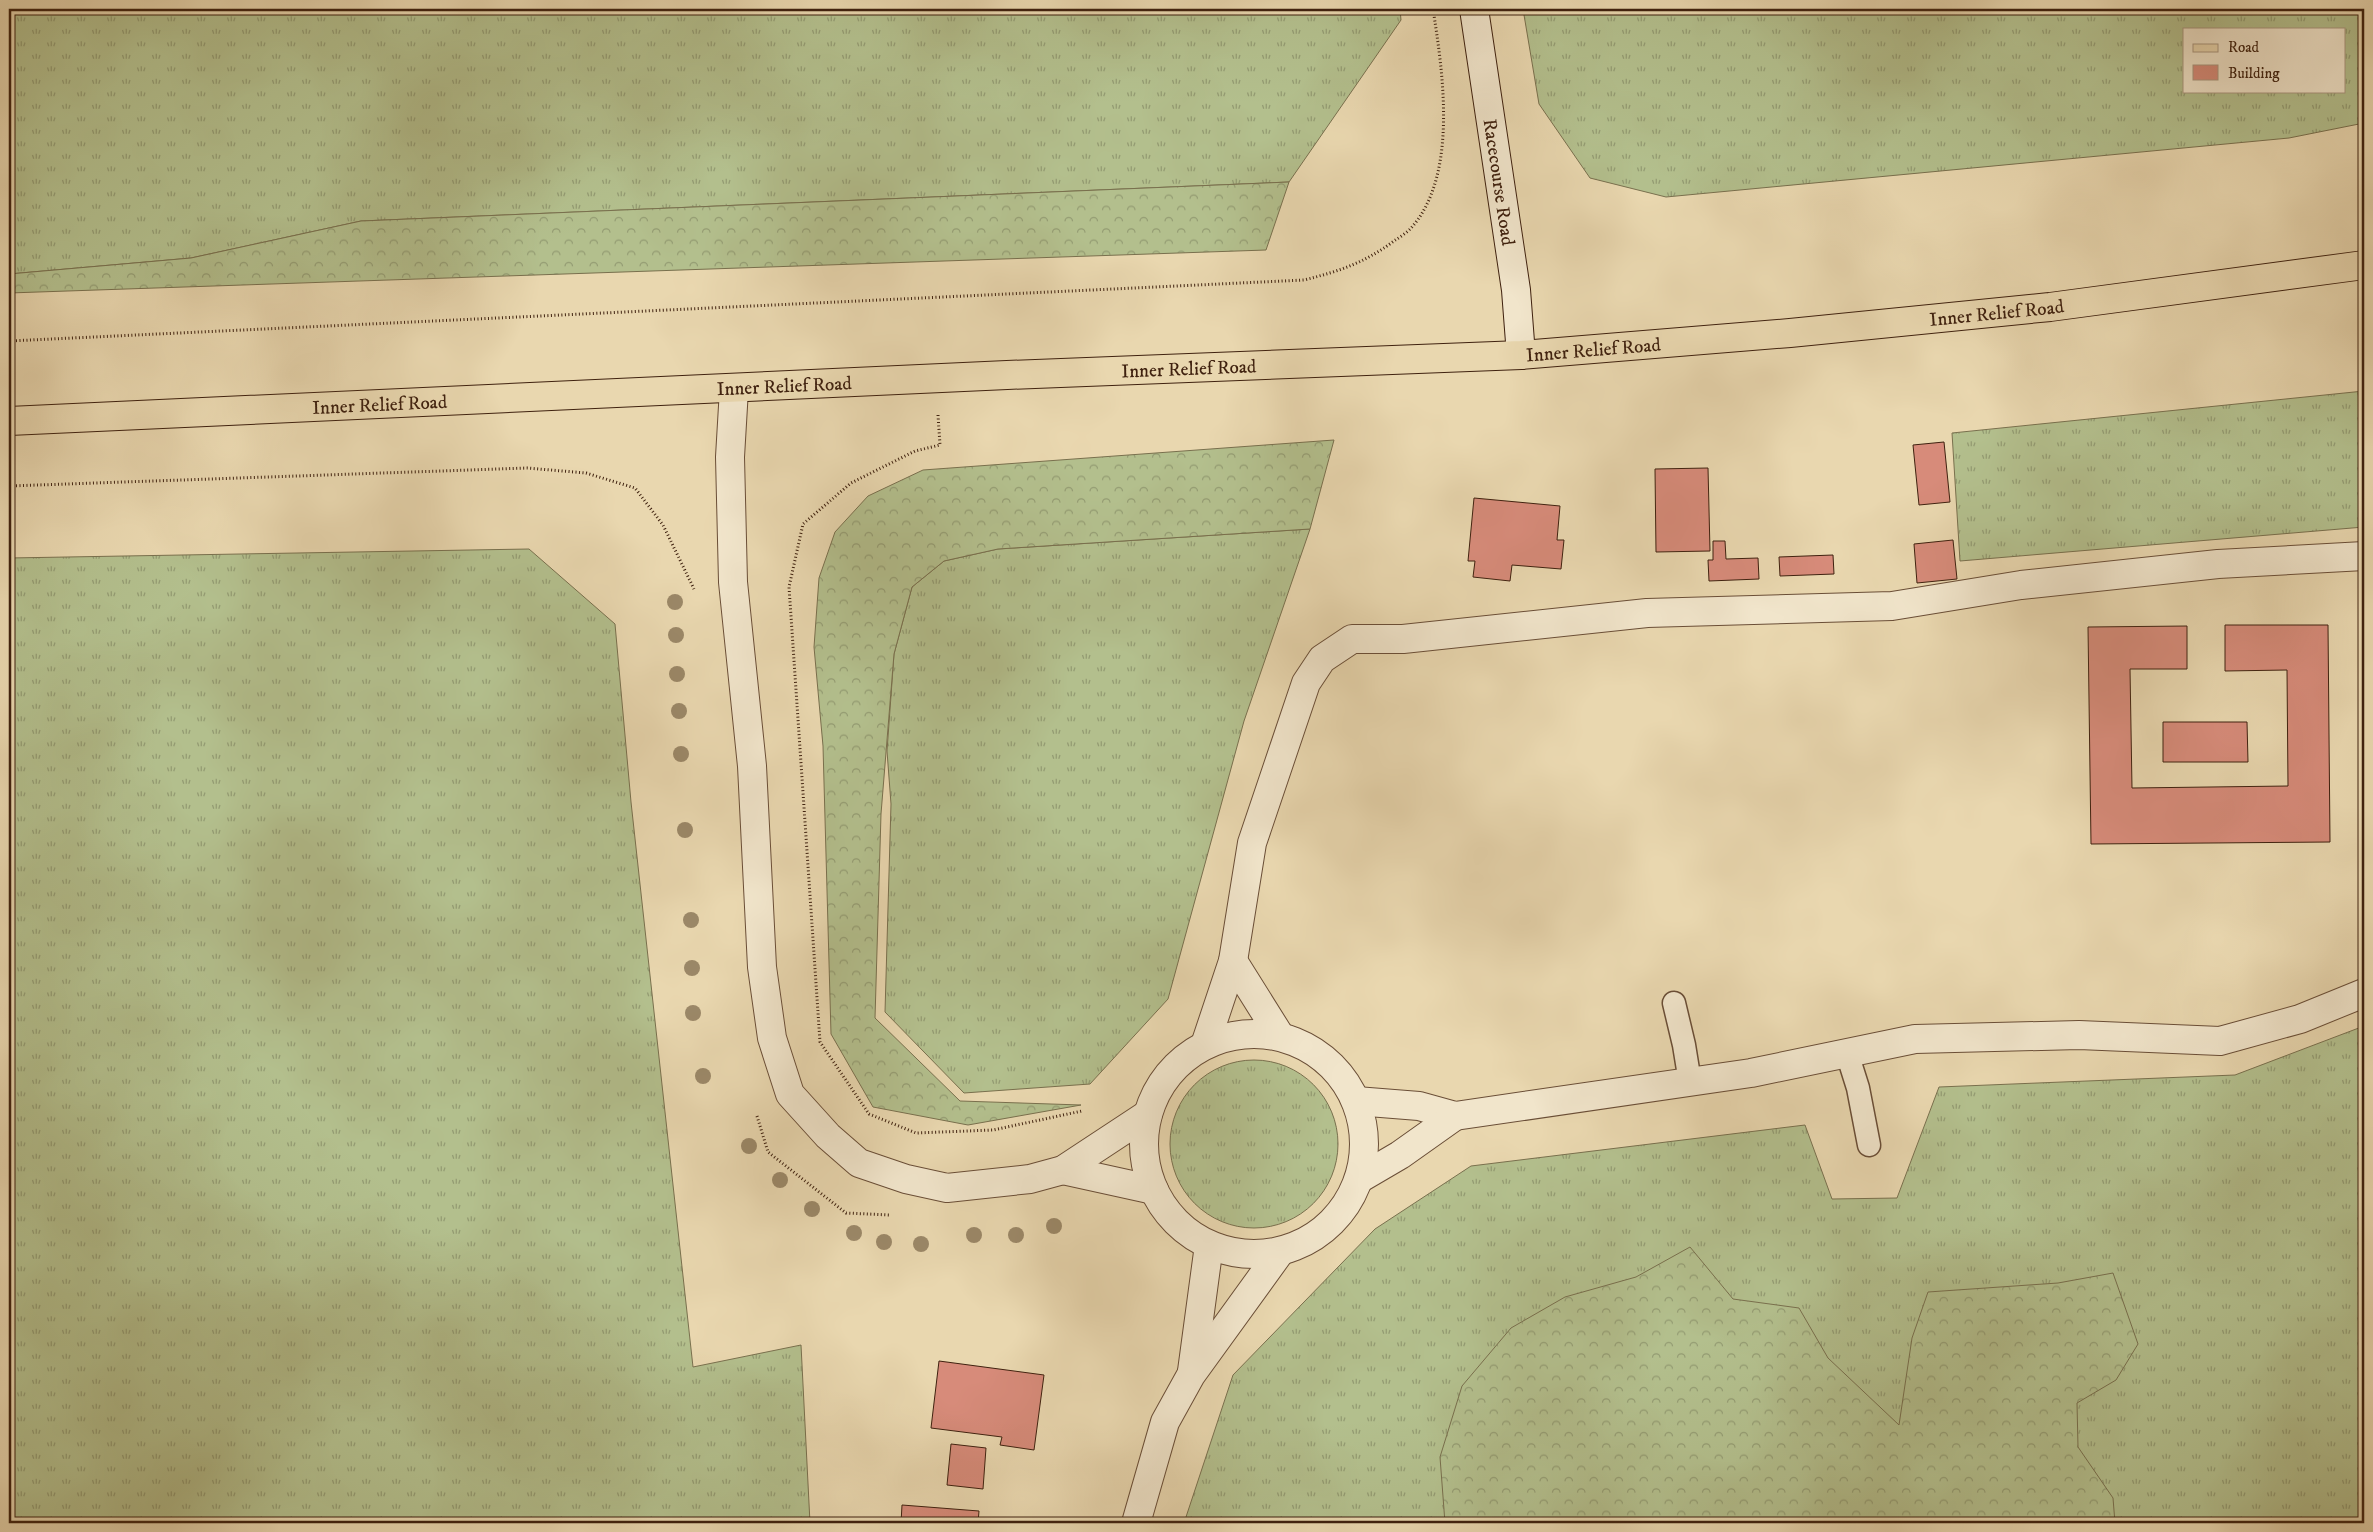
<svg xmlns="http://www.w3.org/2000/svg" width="2373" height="1532" viewBox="0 0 2373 1532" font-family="'IM FELL DW Pica',serif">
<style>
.grass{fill:url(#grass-tufts);stroke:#79704e;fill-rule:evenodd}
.forest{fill:url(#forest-crowns);stroke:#79704e}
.building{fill:#d78b7a;stroke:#3f210f}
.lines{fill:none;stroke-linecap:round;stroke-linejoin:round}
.lane-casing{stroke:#6a4e37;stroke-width:25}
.street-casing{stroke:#6a4e37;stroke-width:30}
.secondary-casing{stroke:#3f210f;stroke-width:30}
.primary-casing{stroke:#3f210f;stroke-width:30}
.path{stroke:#3f210f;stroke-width:3;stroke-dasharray:1 2.5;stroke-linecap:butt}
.lane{stroke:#f1e5cb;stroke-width:22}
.street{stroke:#f1e5cb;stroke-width:28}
.secondary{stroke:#f1e5cb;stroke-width:28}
.primary{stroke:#e9d7af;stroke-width:28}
.tree{fill:#9b8868}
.labels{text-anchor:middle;stroke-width:4.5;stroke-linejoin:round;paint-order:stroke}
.street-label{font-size:19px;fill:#3f210f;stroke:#f1e5cb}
</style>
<defs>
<pattern id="grass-tufts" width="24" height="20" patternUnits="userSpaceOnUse" patternTransform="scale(1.25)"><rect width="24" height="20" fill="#b3bf8d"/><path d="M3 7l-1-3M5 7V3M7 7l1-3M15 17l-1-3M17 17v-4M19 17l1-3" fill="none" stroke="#939b72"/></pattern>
<pattern id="forest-crowns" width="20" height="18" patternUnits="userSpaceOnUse" patternTransform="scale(1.25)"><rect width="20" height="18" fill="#b3bf8d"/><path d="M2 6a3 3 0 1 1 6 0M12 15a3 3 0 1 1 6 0" fill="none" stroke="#939b72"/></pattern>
</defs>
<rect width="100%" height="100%" fill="#e9d7af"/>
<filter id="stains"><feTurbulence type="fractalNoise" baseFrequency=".004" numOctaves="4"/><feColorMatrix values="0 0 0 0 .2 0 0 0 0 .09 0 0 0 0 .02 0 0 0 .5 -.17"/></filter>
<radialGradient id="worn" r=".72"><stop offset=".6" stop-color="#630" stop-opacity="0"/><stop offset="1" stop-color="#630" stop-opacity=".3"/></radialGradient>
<!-- grass -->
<g class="grass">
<path d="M9,9h1391l1,11 -112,162 -928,39 -170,37 -182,16z"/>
<path d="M1523,9h841v114l-75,15 -623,59 -76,-19 -51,-74zM2184,29h160v62h-160z"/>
<path d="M2364,391v136l-404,34 -8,-128z"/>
<path d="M1310,529l-66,192 -76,278 -78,85 -126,9 -79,-81 6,-208 -4,-53 7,-97 18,-67 32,-26 54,-12z"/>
<path d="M529,549l86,75 16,178 62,565 108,-22 9,178h-801v-965z"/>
<path d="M2364,1026v497h-1180l49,-148 142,-146 96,-63 334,-41 27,74 65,-1 42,-111 296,-12z"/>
<circle cx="1254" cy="1144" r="84"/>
</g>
<!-- forest -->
<g class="forest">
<path d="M1289,182l-23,68 -1257,43v-19l182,-16 170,-37z"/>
<path d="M1334,440l-24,89 -312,20 -54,12 -32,26 -18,67 -13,160 -6,204 85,83 121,4 -113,20 -95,-18 -42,-73 -8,-288 -9,-99 5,-69 16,-46 33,-36 55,-26z"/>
<path d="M1690,1247l43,52 66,9 29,50 71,67 13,-87 16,-46 130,-9 55,-10 25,71 -22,36 -39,23 1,44 35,51 2,25h-670l-5,-66 22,-71 49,-58 54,-31 71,-20z"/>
</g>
<!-- building -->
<g class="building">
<path d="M1944,442l6,60 -31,3 -6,-60z"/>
<path d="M1708,468l2,83 -54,1 -1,-83z"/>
<path d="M1474,498l86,8 -3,34h7l-3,29 -49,-4 -2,16 -37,-4 2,-16h-7z"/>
<path d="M1953,540l4,39 -40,4 -3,-39z"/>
<path d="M1713,541h12l1,18 32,-1 1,21 -50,2 -1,-21h5z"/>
<path d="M1833,555l1,19 -54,2 -1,-19z"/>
<path d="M2225,625h103l2,217 -239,2 -3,-217 99,-1v43h-57l2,119 156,-2 -1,-116 -62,1z"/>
<path d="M2163,722h84l1,40h-85z"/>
<path d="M939,1361l105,14 -10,75 -34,-5 2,-8 -71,-9z"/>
<path d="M951,1444l35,4 -3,41 -36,-4z"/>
<path d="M902,1505l77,6 -1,12h-77z"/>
</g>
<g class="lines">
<defs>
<g id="lane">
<path d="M1674,1003l10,42 6,37"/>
<path d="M1847,1053l11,35 11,57"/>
</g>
<g id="street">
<path d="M734,389l-4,68 3,125 19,184 10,201 10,71 18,56 38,42 31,27 47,16 41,9 83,-9 33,-9 85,-56"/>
<path d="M1233,961l47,75"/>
<circle cx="1254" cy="1144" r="110"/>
<path d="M1205,1045l28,-84 19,-118 54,-160 16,-24 30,-20h51l244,-26 245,-7 129,-21 197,-21 146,-8"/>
<path d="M1356,1101l63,5 36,10 296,-43 164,-34 164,-4 141,6 80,-22 64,-26"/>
<path d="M1063,1170l91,20"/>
<path d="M1359,1179l41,-24 55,-39"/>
<path d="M1192,1371l17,-126"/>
<path d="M1136,1523l29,-101 26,-47 89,-123"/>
</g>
<g id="secondary">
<path id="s1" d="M1474,9l42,281 5,65"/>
</g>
<g id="primary">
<path id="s2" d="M9,421l998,-46 514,-20 269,-22 260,-26 314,-42"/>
</g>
</defs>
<!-- lane casing -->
<use href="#lane" class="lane-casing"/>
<!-- street casing -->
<use href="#street" class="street-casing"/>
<!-- secondary casing -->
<use href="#secondary" class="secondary-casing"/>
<!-- primary casing -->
<use href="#primary" class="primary-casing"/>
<!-- path -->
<g class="path">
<path d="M9,341l1295,-61c36,-9 60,-17 90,-39 6,-4 14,-9 18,-14 46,-53 31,-154 21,-218"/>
<path d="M938,415l2,30 -25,6 -64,32 -48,41 -14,63 31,455 49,72 47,19 77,-3 89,-19"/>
<path d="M9,486l518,-18 59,5 49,15 28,37 31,64"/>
<path d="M757,1116l11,36 78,61 44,2"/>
</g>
<!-- lane -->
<use href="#lane" class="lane"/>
<!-- street -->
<use href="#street" class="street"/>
<!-- secondary -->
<use href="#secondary" class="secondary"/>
<!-- primary -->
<use href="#primary" class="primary"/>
</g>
<!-- trees -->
<g class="tree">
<circle cx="675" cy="602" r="8"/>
<circle cx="676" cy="635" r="8"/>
<circle cx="677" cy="674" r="8"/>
<circle cx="679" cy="711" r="8"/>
<circle cx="681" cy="754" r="8"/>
<circle cx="685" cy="830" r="8"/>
<circle cx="691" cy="920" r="8"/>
<circle cx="692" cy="968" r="8"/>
<circle cx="693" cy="1013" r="8"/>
<circle cx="703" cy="1076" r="8"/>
<circle cx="749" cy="1146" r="8"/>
<circle cx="780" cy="1180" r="8"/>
<circle cx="812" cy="1209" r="8"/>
<circle cx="1054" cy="1226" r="8"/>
<circle cx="854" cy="1233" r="8"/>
<circle cx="974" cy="1235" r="8"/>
<circle cx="1016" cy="1235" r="8"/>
<circle cx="884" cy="1242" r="8"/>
<circle cx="921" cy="1244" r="8"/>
</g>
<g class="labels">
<!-- street labels -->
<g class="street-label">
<text dy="7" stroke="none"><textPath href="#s1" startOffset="175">Racecourse Road</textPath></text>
<text dy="7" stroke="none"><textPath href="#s2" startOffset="1991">Inner Relief Road</textPath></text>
<text dy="7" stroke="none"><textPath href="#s2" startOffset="1586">Inner Relief Road</textPath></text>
<text dy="7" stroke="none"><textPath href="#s2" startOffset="1181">Inner Relief Road</textPath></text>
<text dy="7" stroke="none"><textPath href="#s2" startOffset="776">Inner Relief Road</textPath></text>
<text dy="7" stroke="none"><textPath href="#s2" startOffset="371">Inner Relief Road</textPath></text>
</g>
</g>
<!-- margin -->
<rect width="2373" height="1532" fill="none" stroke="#e9d7af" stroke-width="30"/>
<rect x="10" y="10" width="2353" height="1512" fill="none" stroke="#3f210f" stroke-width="2.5"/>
<rect x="15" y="15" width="2343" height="1502" fill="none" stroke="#3f210f"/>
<!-- legend -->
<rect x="2183" y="28" width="162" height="65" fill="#f1e5cb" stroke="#aa9780"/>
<rect x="2193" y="44" width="25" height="8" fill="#e9d7af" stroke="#aa9780"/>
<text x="2228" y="52" font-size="15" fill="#3f210f">Road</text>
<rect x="2193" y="65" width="25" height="15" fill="#d78b7a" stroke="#aa9780"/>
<text x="2228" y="78" font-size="15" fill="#3f210f">Building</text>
<rect width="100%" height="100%" filter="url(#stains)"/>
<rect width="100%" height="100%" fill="url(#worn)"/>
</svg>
